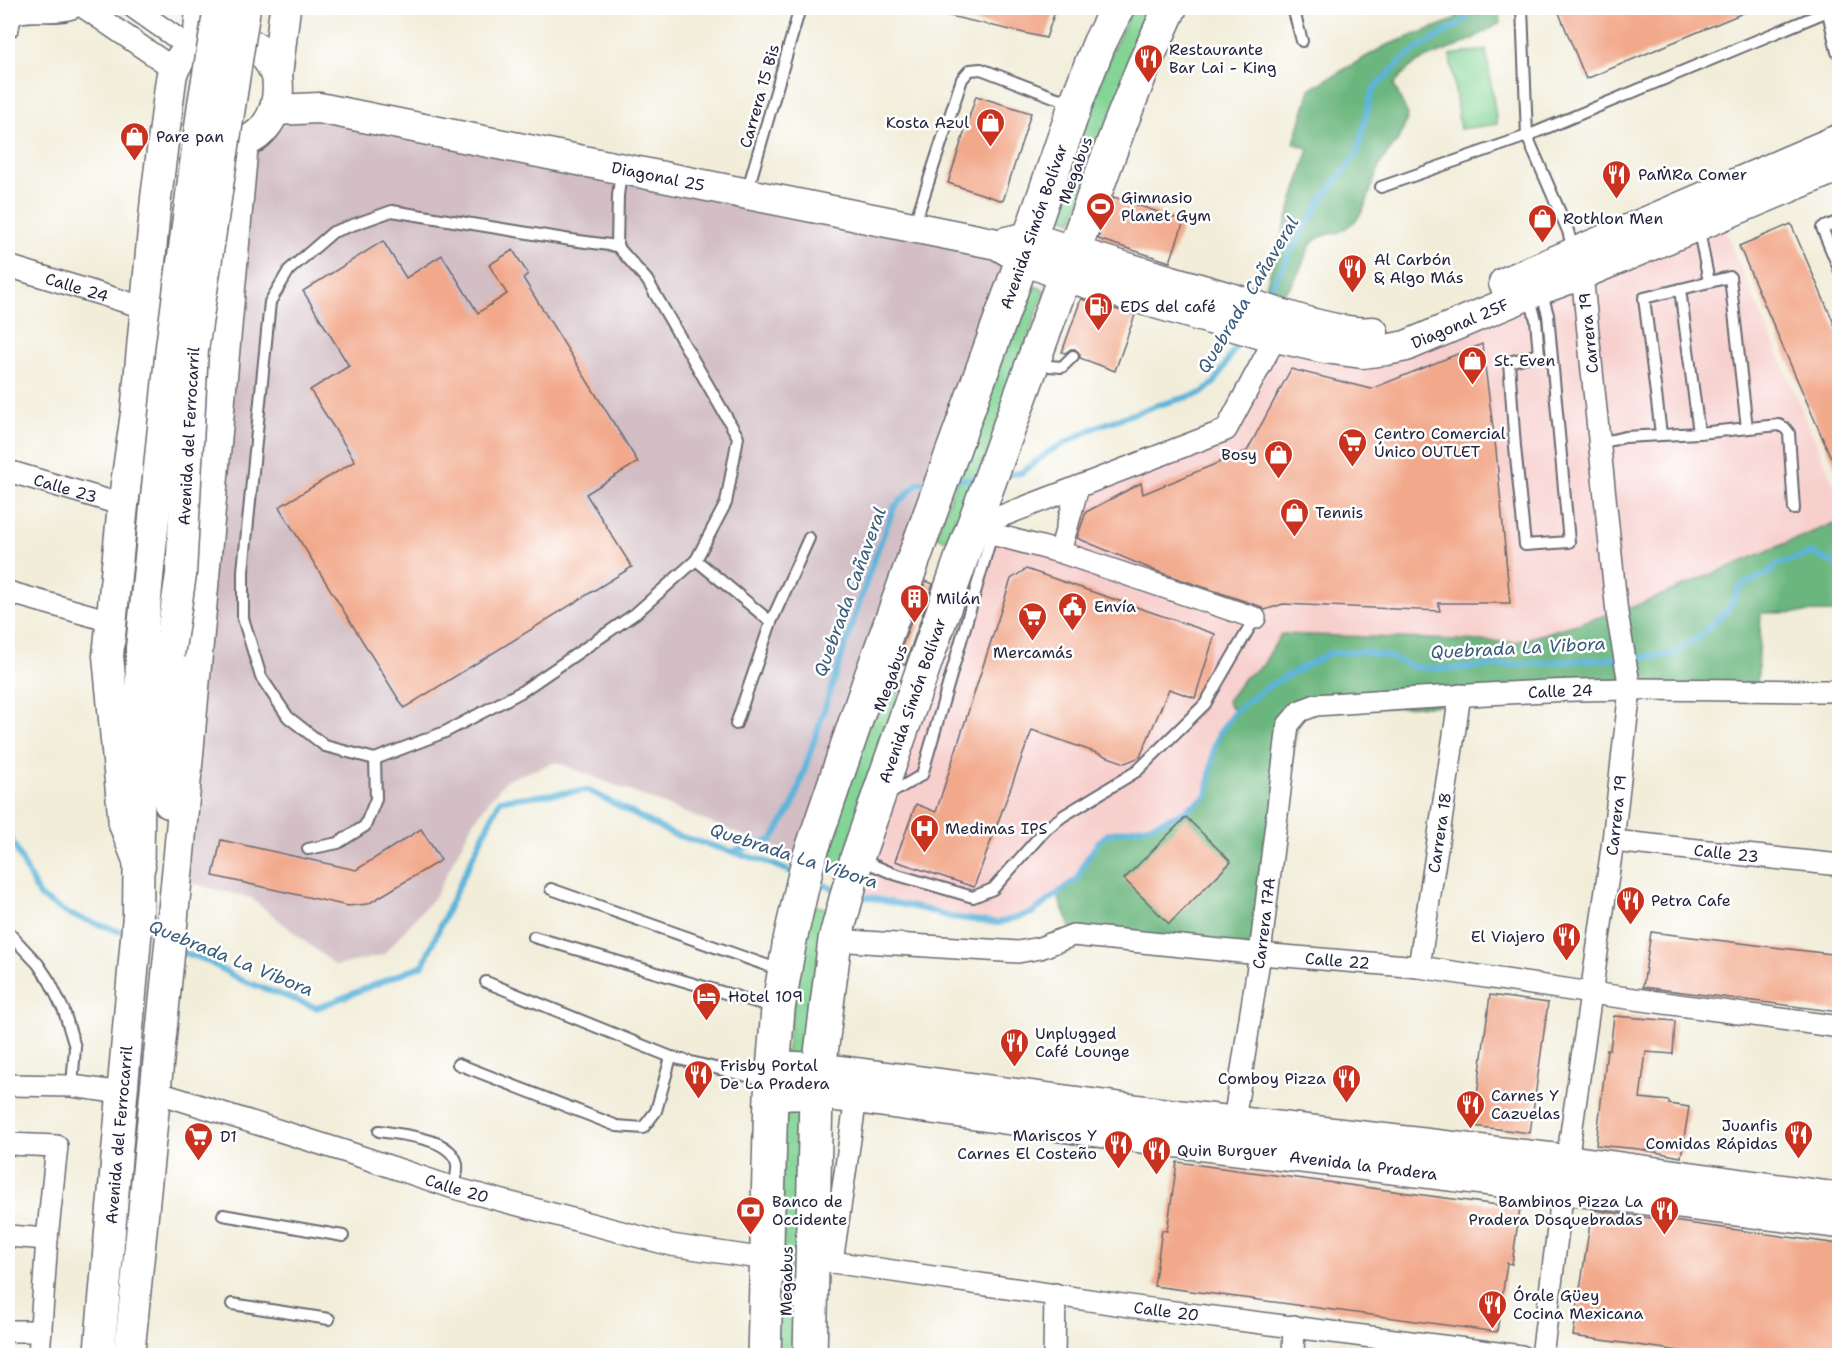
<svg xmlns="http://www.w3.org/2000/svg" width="1847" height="1363" viewBox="0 0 1847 1363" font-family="'Shantell Sans',sans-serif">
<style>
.built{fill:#f7d0ce}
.industrial{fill:#d2bec4}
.green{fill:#83d495;stroke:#527b68;stroke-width:1.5}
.forest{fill:#6ab67e;stroke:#466c5c;stroke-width:1.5}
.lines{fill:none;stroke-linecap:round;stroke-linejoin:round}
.stream{stroke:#5cb4d9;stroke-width:6}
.building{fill:#f2a98b}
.lane-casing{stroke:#6a6972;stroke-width:14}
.street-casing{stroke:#6a6972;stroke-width:24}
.secondary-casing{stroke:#6a6972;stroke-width:33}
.primary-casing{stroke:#6a6972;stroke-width:36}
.lane{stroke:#fff;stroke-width:10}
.street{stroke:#fff;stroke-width:21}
.secondary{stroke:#fff;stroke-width:30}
.primary{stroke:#fff;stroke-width:33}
.secondary-bridge-casing{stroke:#6a6972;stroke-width:33;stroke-linecap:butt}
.secondary-bridge{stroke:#fff;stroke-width:30}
.labels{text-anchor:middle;stroke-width:5;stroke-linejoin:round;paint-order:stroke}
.poi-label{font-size:16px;fill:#22223b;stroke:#fff;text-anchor:start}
.street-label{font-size:16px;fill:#22223b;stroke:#fff}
.water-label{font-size:18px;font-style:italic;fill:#395c7a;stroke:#fff}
</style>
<rect width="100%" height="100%" fill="#fff"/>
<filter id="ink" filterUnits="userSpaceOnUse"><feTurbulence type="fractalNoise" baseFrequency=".0167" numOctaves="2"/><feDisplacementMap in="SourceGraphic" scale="12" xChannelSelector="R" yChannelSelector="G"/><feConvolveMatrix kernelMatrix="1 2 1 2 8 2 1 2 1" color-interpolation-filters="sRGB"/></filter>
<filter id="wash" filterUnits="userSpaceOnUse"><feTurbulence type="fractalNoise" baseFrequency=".008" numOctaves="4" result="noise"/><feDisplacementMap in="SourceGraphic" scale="24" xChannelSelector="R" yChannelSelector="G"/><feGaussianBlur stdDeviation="1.35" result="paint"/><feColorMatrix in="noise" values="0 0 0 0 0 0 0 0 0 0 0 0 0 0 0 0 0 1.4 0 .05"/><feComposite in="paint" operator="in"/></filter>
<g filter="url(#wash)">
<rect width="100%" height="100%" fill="#f1edd9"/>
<!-- built -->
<path class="built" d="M1719,217l120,279v25l-206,86 -117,35 -235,-7 -19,30 -17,12 -17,27 7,7 -16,23 -12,62 -24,16 -30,13 -45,9 -23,28 -8,17 -45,34 -34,10 -48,-6 -28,-8 -74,-16 125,-366 87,24 18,-64 148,-57 50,-93 86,16z"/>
<!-- industrial -->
<path class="industrial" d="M275,110l747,149 -214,602 -252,-99 -50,18 -33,42 -37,73 -53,60 -47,11 -85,-68 -74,-18 66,-737z"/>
<!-- green -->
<g class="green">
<path d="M1133,8h27l-88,213 -19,-7 59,-163z"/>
<path d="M1486,50l11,74 -37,5 -10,-74z"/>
<path d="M1028,284l17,6 -90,254 -19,-8z"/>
<path d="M882,686l18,7 -59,178 -21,-6z"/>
<path d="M809,904l23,6 -24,158 -24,-2z"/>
<path d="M806,1094l-7,261 -23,1 7,-261z"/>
</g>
<!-- forest -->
<g class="forest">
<path d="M1461,8h37l2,15c-14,8 -28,17 -42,23 -27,11 -47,13 -64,39l14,30c-2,7 -5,15 -8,22 -6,9 -14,17 -19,26 -10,19 -11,43 -27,59 -4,3 -11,8 -15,10 -9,3 -19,3 -26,10 -11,12 -20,71 -47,44l43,-137 -15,-6 16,-54 75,-43 69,-26z"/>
<path d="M1839,521v91l-78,1 -4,79 -457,19 -40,243 -187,-19 -16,-41 20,-15 8,-17 14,-21 9,-7 45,-9 30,-13 24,-16 7,-49 5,-13 16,-23 -7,-7 -1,-3 18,-24 18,-12 18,-31 235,8 117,-35z"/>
</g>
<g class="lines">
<!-- stream -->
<g class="stream">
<path d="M1264,299l59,-101 34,-44 15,-63 33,-34 60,-37 5,-12"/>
<path d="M1002,475l19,-2 29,-22 46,-24 59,-21 47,-13 13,-11 27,-46"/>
<path d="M954,480l26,-2"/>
<path d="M8,832l31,64 29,18 59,20"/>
<path d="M734,851l38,-11 21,-35 76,-232 25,-66 24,-24 14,-1"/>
<path d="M815,882l24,8"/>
<path d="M857,895l66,14 27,8 48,6 34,-10 45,-34 8,-17 14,-21 9,-7 45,-9 30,-13 24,-16 7,-49 5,-13 16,-23 37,-27 58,-31 36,-1 23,5 25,10 28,2 229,-14 27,-17 31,-30 11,-22 29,-13 7,-8 36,-12 28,13"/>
<path d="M177,950l28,10 36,20 76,28 106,-43 28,-63 49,-102 88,-10 84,44 92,27 30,12"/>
</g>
</g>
<g id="blocks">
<!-- building -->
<g class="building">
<path d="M942,8h114l-10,30 -105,-24z"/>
<path d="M1557,8h198l-169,71z"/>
<path d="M976,96l55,17 -28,88 -55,-18z"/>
<path d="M1114,197l70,24 -14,41 -72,-23z"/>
<path d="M1791,224l48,111v141l-100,-230z"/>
<path d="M383,241l23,37 36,-23 36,58 29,-19 -18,-29 24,-15 15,24 -5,4 115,184 -52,32 46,73 -228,141 -125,-201 76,-46 -45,-71 39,-24 -46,-75z"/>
<path d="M1081,299l54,16 -20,56 -35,-13v-4l-5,-5h-4l-6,4 -3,-1z"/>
<path d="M1482,344l14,106 14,153h-72l2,8 -157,-7 -18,6 -6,-4 -103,-35 -79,-33 9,-26 55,-29 2,11 104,-43 44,-82 80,20z"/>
<path d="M1026,569l189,65 -20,64 -26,-9 -29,68 -15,6 -93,-33 -58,157 -79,-26 21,-57 20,8 75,-233z"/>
<path d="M926,581l7,3 -28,81 -9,-3z"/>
<path d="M1186,817l45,45 -62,62 -45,-45z"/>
<path d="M421,829l20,31 -73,44 -20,2 -135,-30 8,-36 135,30z"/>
<path d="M1651,932l188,23v57l-196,-25z"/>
<path d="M1490,995l58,8 -18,130 -57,-7z"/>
<path d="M1614,1016l61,5 -2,33 -27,-2 -6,46 29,3v3l20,3 -8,50 -42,-8 -43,-4 11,-95h3z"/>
<path d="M1177,1162l343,46 -8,56 -5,-1 -10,69 -343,-46 8,-56 5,1z"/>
<path d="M1592,1210l247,34v112h-123l-143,-20z"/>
</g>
</g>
</g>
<g filter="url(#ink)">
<use href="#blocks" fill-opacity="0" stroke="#6a6972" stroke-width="1.5"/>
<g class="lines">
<defs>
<g id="lane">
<path d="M1293,8l9,33"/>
<path d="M1522,8l5,128 41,95 5,19"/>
<path d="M1827,8l10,44"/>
<path d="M1381,187l146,-51 301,-125"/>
<path d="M747,192l53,-184"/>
<path d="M392,211l179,29 46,6 30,34 91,157 -12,66 -30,57 -60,53 -115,79 -76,40 -70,27 -50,-13 -37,-29 -27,-40 -18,-59v-47l27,-269 19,-32 44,-38z"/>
<path d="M1840,221l-18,7 18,43"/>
<path d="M914,226l48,-147 8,-9 11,-1 73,28 18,5"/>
<path d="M1698,226l11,56"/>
<path d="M617,246l1,-50 3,-25"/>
<path d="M1680,289l19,144"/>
<path d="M1529,295l7,25 3,34 -30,8 6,85 10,98 44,-3 -21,-227 -7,-25"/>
<path d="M1036,365l26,2 11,-11"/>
<path d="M1661,434l-17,-136 86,-21 17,151"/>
<path d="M1600,443l25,-6 74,-4 80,-8 6,3 4,5 5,76"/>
<path d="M696,560l75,62"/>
<path d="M736,724l35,-102 38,-84"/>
<path d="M886,796l36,-21 70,-241"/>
<path d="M308,849l30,-6 27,-17 11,-27 -1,-40"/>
<path d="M859,859l35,15 79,23 20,-8 53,-60 17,-13 74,-45 68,-67 50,-86"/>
<path d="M551,889l229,81"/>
<path d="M8,932l30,32 12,18 14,29 11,36 -3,39"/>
<path d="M534,937l242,71"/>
<path d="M486,982l185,75 88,22 5,7"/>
<path d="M458,1064l159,62 26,2 13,-17 15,-54"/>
<path d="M379,1131c22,4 72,6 78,33 1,7 -2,17 -3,24"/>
<path d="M223,1215l120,21"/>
<path d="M232,1304l97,15"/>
</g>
<g id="street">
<path d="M85,8l89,61"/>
<path d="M134,8l57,40"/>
<path d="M8,27l3,-12c20,-9 42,0 61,-7"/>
<path id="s1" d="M8,266l138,42"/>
<path id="s2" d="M8,471l115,34"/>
<path d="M973,527l253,-97 55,-103"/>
<path d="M973,527l19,7 68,18 195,66"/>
<path d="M1060,552l18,-65"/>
<path d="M8,592l102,29"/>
<path id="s3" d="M1613,841l227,24"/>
<path id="s4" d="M835,940l183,12 22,-4 33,-13 187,19 159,13 172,26 249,34"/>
<path id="s5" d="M1419,967l41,-272"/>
<path d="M8,1085l64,1 50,7"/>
<path id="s6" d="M156,1092l194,61 104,35 217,57 95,14"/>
<path id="s7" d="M1234,1121l26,-167 28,-229 12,-14 16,-6c104,-7 209,-15 314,-16 70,0 140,2 210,2"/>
<path d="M8,1144l49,2 -10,93 -8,117"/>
<path d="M8,1236l39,3"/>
<path id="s8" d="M813,1262h19l311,46 378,48"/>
<path d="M832,1262l24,-164"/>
<path d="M8,1331h33"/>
<path d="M1054,1356l1,-62"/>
<path d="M1293,1356l1,-30"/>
<path id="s9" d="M1542,1356l21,-167 50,-348 17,-152 -13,-76 -35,-339"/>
</g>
<g id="secondary">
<path d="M198,44l3,-36"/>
<path id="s10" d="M275,110l44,-2 678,136 25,15 43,17 35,11 162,47 63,14 37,5 24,-3 20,-4 135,-57 41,-15 258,-108"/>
<path d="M225,146c39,-2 57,-34 52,-71l8,-67"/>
<path d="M1006,242l23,-5c70,24 141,43 211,64 33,10 99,35 133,31"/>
<path d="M1504,283l336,-144"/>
<path d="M169,803l-3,-21 3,-127"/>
<path d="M140,866l-16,-42 -16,-168 15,-151 13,-92 20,-215 14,-111c1,-6 1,-13 4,-18 16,-33 60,-41 87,-17 7,6 11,15 16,23"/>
<path d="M774,1066l44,2 351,46 398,46 273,38"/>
<path id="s11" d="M771,1095l45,-1 40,4 310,43 674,82"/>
<path id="s12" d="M99,1356l39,-441 3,-267"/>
<path d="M129,1356l49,-491 65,-722"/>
</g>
<g id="primary">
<path id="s13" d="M764,1356l7,-261 7,-86 12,-69 18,-79 61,-179 146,-402 61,-177 23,-59 18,-36"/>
<path id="s14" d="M810,1356l6,-262 19,-154 22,-82 108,-310 153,-418 26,-65 26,-57"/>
</g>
</defs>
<!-- lane casing -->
<use href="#lane" class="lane-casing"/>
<!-- street casing -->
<use href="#street" class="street-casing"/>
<!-- secondary casing -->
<use href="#secondary" class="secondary-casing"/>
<!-- primary casing -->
<use href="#primary" class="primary-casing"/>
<!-- lane -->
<use href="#lane" class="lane"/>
<!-- street -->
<use href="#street" class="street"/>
<!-- secondary -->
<use href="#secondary" class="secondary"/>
<!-- primary -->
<use href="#primary" class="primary"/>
<defs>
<g id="secondary-bridge">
<path d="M141,648l30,-301 32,-243 16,-96"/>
<path id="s15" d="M169,655l12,-81 12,-224 52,-342"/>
</g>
</defs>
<!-- secondary-bridge casing -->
<use href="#secondary-bridge" class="secondary-bridge-casing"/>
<!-- secondary-bridge -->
<use href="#secondary-bridge" class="secondary-bridge"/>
</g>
</g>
<!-- icons -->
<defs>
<symbol id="restaurant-pin" viewBox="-11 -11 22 30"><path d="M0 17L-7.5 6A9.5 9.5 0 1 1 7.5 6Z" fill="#c8321e" stroke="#fff"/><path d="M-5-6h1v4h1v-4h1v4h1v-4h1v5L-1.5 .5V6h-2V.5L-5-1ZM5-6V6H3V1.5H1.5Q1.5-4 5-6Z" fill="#fff"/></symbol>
<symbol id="shop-pin" viewBox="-11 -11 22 30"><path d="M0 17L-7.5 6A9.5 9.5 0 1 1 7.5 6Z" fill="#c8321e" stroke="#fff"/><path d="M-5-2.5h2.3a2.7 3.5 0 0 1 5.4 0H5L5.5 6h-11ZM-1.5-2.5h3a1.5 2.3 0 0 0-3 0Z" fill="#fff"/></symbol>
<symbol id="stadium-pin" viewBox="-11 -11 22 30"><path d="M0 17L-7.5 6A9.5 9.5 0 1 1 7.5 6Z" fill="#c8321e" stroke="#fff"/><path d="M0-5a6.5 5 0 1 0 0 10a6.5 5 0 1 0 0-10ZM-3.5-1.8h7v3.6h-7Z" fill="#fff"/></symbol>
<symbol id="fuel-pin" viewBox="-11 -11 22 30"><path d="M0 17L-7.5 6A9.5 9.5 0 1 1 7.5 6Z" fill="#c8321e" stroke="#fff"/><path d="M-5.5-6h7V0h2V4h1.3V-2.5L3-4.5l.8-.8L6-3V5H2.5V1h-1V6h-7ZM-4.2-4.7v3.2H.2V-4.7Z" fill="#fff"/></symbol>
<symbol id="supermarket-pin" viewBox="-11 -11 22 30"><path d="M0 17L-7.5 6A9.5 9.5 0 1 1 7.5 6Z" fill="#c8321e" stroke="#fff"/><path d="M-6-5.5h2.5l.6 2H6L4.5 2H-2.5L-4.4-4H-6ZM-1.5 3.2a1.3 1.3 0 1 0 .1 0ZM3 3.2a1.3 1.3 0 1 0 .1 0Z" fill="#fff"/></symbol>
<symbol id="building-pin" viewBox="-11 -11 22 30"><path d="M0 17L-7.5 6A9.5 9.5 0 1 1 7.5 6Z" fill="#c8321e" stroke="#fff"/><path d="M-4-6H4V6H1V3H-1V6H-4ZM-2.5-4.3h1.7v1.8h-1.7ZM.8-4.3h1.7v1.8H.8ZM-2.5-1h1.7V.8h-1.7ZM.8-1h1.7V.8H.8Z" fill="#fff"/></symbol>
<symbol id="civic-pin" viewBox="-11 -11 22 30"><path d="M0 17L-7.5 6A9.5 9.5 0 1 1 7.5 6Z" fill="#c8321e" stroke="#fff"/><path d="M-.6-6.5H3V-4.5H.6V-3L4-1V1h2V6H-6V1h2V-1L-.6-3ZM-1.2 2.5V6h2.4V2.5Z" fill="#fff"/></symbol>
<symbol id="hospital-pin" viewBox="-11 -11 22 30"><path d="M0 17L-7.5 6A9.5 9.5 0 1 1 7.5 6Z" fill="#c8321e" stroke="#fff"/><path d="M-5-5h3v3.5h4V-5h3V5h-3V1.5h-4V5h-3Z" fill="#fff"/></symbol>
<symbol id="hotel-pin" viewBox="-11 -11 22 30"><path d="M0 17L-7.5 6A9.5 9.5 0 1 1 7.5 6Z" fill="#c8321e" stroke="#fff"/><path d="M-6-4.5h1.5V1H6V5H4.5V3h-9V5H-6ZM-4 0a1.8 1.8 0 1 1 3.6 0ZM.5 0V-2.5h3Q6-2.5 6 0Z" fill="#fff"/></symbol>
<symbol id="bank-pin" viewBox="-11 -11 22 30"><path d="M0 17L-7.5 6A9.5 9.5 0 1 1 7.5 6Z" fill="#c8321e" stroke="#fff"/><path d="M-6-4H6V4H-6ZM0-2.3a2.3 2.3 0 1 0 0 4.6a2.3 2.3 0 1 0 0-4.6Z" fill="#fff"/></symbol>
</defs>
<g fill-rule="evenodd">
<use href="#restaurant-pin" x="1132" y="42" width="33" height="45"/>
<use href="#shop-pin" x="974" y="106" width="33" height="45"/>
<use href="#shop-pin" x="118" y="120" width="33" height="45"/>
<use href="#restaurant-pin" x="1600" y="158" width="33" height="45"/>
<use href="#stadium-pin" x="1084" y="190" width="33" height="45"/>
<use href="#shop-pin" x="1526" y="202" width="33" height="45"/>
<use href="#restaurant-pin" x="1336" y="252" width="33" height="45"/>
<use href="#fuel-pin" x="1082" y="290" width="33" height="45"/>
<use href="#shop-pin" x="1456" y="344" width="33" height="45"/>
<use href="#supermarket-pin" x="1336" y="426" width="33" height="45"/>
<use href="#shop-pin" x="1262" y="438" width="33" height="45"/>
<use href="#shop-pin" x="1278" y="496" width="33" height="45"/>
<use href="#building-pin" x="898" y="582" width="33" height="45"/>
<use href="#civic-pin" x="1056" y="590" width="33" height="45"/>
<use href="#supermarket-pin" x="1016" y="600" width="33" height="45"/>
<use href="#hospital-pin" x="908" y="812" width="33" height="45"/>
<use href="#restaurant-pin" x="1614" y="884" width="33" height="45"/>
<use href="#restaurant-pin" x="1550" y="920" width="33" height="45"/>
<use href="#hotel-pin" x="690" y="980" width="33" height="45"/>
<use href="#restaurant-pin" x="998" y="1026" width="33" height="45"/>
<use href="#restaurant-pin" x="682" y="1058" width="33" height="45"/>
<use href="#restaurant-pin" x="1330" y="1062" width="33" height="45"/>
<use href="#restaurant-pin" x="1454" y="1088" width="33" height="45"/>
<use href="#restaurant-pin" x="1782" y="1118" width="33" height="45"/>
<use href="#supermarket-pin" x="182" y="1120" width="33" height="45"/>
<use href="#restaurant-pin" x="1102" y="1128" width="33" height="45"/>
<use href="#restaurant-pin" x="1140" y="1134" width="33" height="45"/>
<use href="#bank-pin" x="734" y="1194" width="33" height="45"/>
<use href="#restaurant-pin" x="1648" y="1194" width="33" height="45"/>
<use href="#restaurant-pin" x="1476" y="1288" width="33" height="45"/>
</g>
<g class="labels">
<!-- poi labels -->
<g class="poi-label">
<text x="1169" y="55">Restaurante<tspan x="1169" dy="18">Bar Lai - King</tspan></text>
<text x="969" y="128" text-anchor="end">Kosta Azul</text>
<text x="156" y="142">Pare pan</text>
<text x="1638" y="180">PaṀRa Comer</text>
<text x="1121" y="203">Gimnasio<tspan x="1121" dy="18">Planet Gym</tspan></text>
<text x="1563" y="224">Rothlon Men</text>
<text x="1374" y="265">Al Carbón<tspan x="1374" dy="18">&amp; Algo Más</tspan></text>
<text x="1120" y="312">EDS del café</text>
<text x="1494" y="366">St. Even</text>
<text x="1374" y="439">Centro Comercial<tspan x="1374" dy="18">Único OUTLET</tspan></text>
<text x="1257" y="460" text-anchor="end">Bosy</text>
<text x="1315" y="518">Tennis</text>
<text x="936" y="604">Milán</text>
<text x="1094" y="612">Envía</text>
<text x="1033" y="658" text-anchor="middle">Mercamás</text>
<text x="945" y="834">Medimas IPS</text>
<text x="1651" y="906">Petra Cafe</text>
<text x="1545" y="942" text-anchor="end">El Viajero</text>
<text x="728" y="1002">Hotel 109</text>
<text x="1035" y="1039">Unplugged<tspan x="1035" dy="18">Café Lounge</tspan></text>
<text x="720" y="1071">Frisby Portal<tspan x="720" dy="18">De La Pradera</tspan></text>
<text x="1326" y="1084" text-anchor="end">Comboy Pizza</text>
<text x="1491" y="1101">Carnes Y<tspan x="1491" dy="18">Cazuelas</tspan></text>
<text x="1778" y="1131" text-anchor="end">Juanfis<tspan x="1778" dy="18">Comidas Rápidas</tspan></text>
<text x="1097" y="1141" text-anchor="end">Mariscos Y<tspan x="1097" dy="18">Carnes El Costeño</tspan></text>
<text x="220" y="1142">D1</text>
<text x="1177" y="1156">Quin Burguer</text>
<text x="772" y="1207">Banco de<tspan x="772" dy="18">Occidente</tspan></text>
<text x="1643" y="1207" text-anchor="end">Bambinos Pizza La<tspan x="1643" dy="18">Pradera Dosquebradas</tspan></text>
<text x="1513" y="1301">Órale Güey<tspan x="1513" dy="18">Cocina Mexicana</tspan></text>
</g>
<!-- street labels -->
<g class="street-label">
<text transform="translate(759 96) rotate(-74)" y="6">Carrera 15 Bis</text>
<text transform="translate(1075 170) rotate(-70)" y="6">Megabus</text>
<text dy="6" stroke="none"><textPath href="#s10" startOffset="390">Diagonal 25</textPath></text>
<text dy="6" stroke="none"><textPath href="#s13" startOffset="1172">Avenida Simón Bolívar</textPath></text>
<text dy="6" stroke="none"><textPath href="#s1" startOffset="72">Calle 24</textPath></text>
<text dy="6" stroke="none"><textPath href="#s10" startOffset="1221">Diagonal 25F</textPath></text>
<text transform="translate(1588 333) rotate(-96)" y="6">Carrera 19</text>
<text dy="6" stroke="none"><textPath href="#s15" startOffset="220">Avenida del Ferrocarril</textPath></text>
<text dy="6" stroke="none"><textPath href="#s2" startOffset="60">Calle 23</textPath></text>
<text transform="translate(890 678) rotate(-70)" y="6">Megabus</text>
<text dy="6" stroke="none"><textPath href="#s7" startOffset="680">Calle 24</textPath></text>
<text dy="6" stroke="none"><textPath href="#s14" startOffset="669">Avenida Simón Bolívar</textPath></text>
<text dy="6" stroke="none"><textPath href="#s9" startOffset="546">Carrera 19</textPath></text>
<text dy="6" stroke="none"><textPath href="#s5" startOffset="136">Carrera 18</textPath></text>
<text dy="6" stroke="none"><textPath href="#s3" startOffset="114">Calle 23</textPath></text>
<text dy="6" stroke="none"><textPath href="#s7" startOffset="200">Carrera 17A</textPath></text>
<text dy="6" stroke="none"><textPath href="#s4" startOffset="507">Calle 22</textPath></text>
<text dy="6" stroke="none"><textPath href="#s12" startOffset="222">Avenida del Ferrocarril</textPath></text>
<text dy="6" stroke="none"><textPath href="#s11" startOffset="597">Avenida la Pradera</textPath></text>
<text dy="6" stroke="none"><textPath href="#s6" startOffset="316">Calle 20</textPath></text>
<text transform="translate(786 1281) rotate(-89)" y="6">Megabus</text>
<text dy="6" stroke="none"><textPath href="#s8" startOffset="357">Calle 20</textPath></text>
</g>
<!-- water labels -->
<g class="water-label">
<text transform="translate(1248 295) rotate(-59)" y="6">Quebrada Cañaveral</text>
<text transform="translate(850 592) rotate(-70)" y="6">Quebrada Cañaveral</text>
<text transform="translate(1518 648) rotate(-3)" y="6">Quebrada La Vibora</text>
<text transform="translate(794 856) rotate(18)" y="6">Quebrada La Vibora</text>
<text transform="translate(231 958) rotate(22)" y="6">Quebrada La Vibora</text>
</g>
</g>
<!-- margin -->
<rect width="1847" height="1363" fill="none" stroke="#fff" stroke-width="30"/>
</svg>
